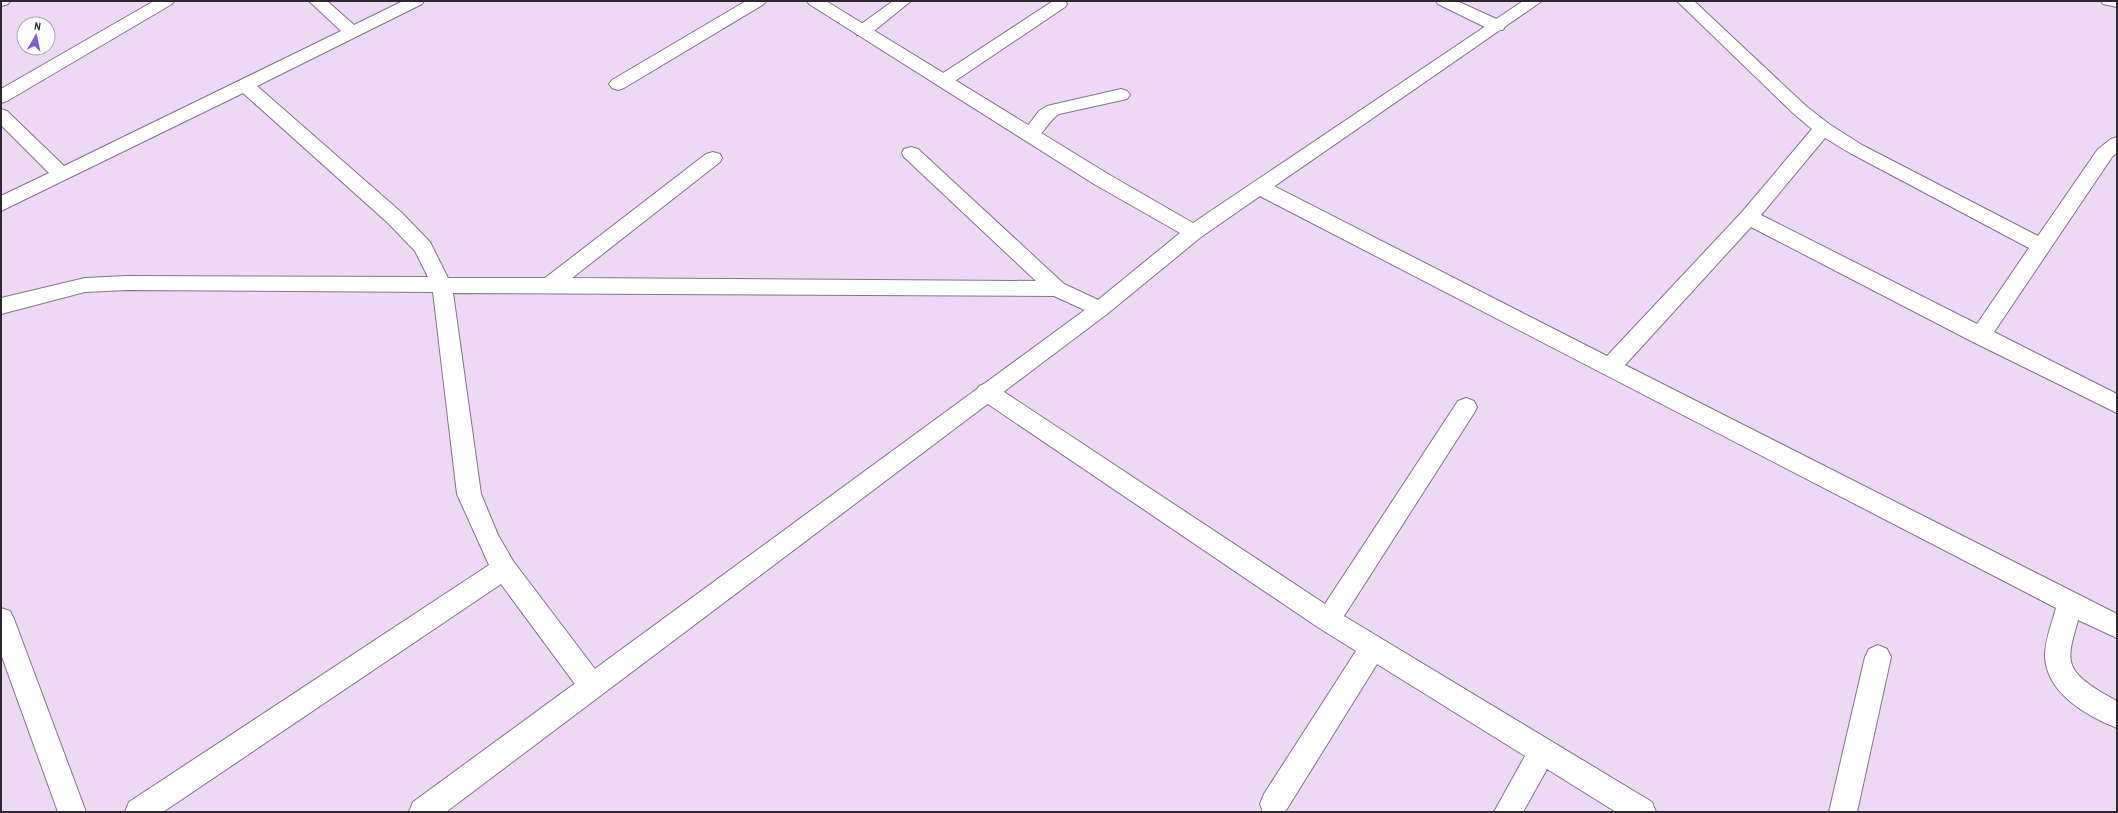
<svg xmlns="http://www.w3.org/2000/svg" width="2118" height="813" viewBox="0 0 2118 813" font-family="'Archivo Narrow',sans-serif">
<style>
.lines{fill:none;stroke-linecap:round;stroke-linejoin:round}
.street-casing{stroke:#86748c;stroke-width:2}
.secondary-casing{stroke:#86748c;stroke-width:2}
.street{fill:#fff;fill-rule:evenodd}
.secondary{fill:#fff;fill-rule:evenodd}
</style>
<rect width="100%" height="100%" fill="#edd9f4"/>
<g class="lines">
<defs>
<g id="street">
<path d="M1,1h9l-2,3 -6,2z"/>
<path d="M154,1h20l-2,3 -165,97 -6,2v-14z"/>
<path d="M309,1h18l27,24 49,-24h21l-2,3 -165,82 145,127 28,29 18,36h97l161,-124 7,-2 7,2 2,4 -2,4 -148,116 464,3 -132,-124 -2,-4 2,-4 7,-2 7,2 146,135 43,20 3,5 -3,5 -7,3 -46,-21 -601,-3 28,201 17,41 15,26 88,116 4,9 -4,9 -9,3 -9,-3 -82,-111 -338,228h-38l4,-10 360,-237 -32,-71 -24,-202 -306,-2 -42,2 -84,22v-16l84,-20 42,-2 301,1 -13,-26 -27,-28 -145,-130 -242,118v-15l48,-23 -48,-48v-16l6,2 57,55 277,-135z"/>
<path d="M746,1h20l-2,3 -140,84 -6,2 -6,-2 -3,-4 3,-4z"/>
<path d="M893,1h18l-42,34h-12l-2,-4 2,-4z"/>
<path d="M1053,1h12l2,3 -2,3 -116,78 -6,1 -6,-1 -3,-4 3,-4z"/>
<path d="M1436,1h21l46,21 2,4 -2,4h-12l-53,-26z"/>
<path d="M1677,1h17l112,105 23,18 33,21 176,91 60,-87 13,-10 6,-2v16l-5,4 -118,175 123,62v19l-144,-71 -222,-115 -126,138 492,249v24l-39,-18c-3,13 -11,32 -6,45 5,15 32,29 45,36v27c-30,-12 -71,-35 -72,-72 0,-16 7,-33 11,-48l-802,-415 -2,-5 2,-5 7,-1 7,1 339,173 135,-144 70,-83 -18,-15zM1825,138l25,15 179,95 -52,76 -216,-109z"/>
<path d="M1121,89l6,2 3,4 -3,4 -68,15c-14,9 -18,30 -35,25l-3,-4 18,-24 8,-5z"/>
<path d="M987,383l8,3 330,218 133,-203 8,-3 8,3 3,6 -3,6 -130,203 308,186 4,10h-40l-69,-43 -24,43h-29l31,-56 -148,-92 -92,148h-22l-3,-8 4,-10 92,-143 -37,-23 -340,-230 -3,-6 3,-6z"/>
<path d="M1,608l9,3 4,8 72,193h-28l-57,-158z"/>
<path d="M1878,645l9,4 4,8 -34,155h-28l36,-155 4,-8z"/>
</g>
<g id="secondary">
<path d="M807,1h19l282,173 85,49 330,-222h19l-341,236 -94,77 -661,498h-37l4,-10 680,-498 87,-71 -86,-49 -285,-180z"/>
<path d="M2101,1h16v6l-14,-3z"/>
</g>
</defs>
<!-- street casing -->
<use href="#street" class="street-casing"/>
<!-- secondary casing -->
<use href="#secondary" class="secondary-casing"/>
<!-- street -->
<use href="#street" class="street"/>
<!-- secondary -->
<use href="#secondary" class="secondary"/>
</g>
<!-- border -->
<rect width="2118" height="813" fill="none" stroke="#2e2731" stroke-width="4"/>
<!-- north arrow -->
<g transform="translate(36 36) rotate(9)"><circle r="19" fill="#ffffff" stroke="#aba9ad"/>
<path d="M0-3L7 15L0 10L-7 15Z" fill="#825cd6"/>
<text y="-6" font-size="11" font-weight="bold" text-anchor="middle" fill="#2e2731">N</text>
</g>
</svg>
